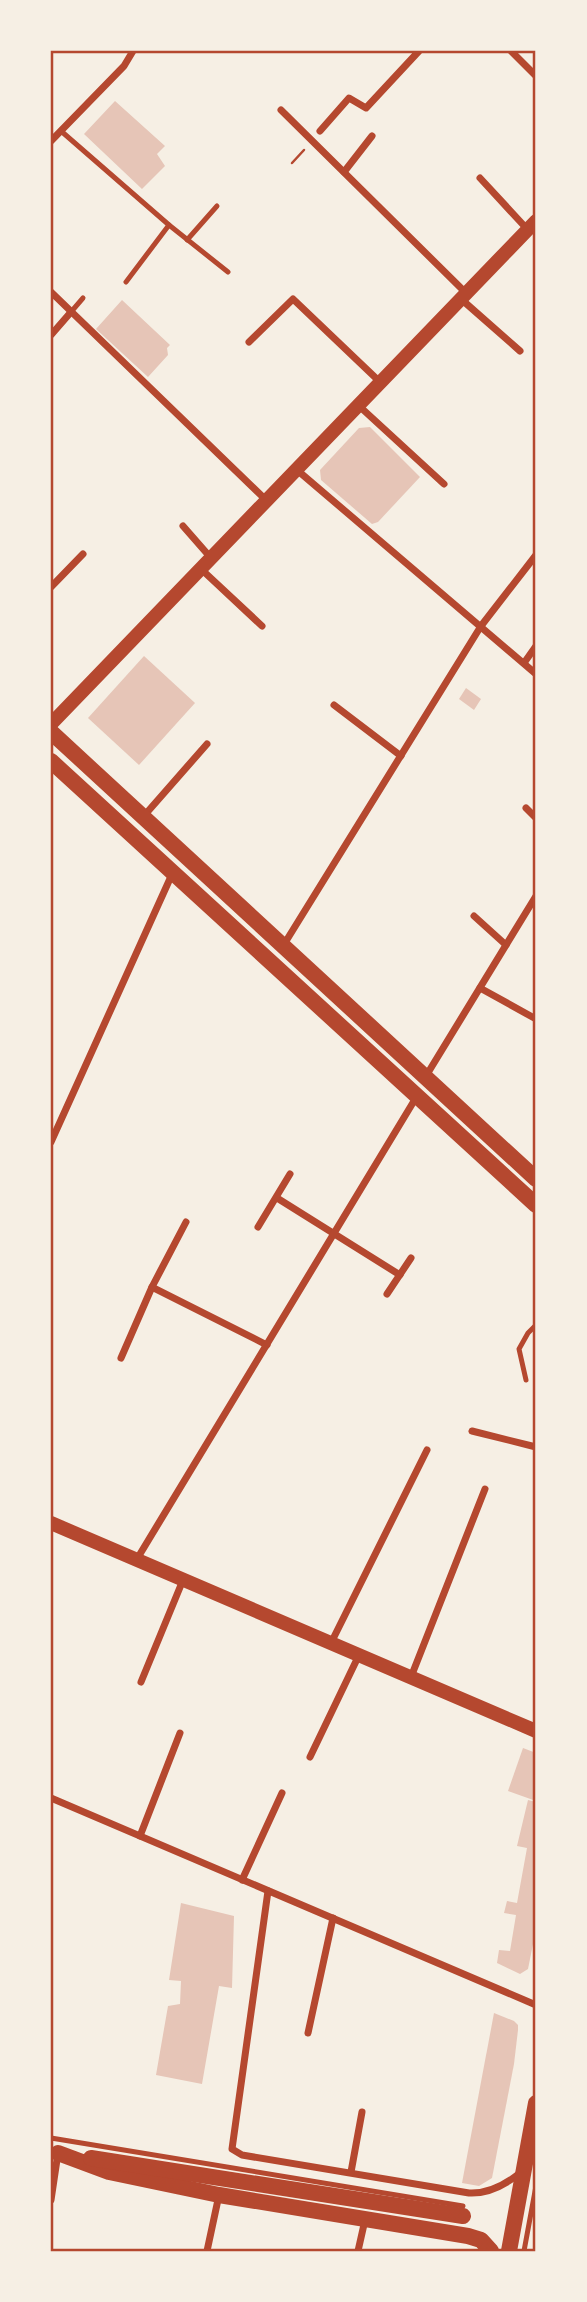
<svg xmlns="http://www.w3.org/2000/svg" width="587" height="2302" viewBox="0 0 587 2302" font-family="'Alegreya Sans',sans-serif">
<style>
.building{fill:#e6c5b7}
.lines{fill:none;stroke-linecap:round;stroke-linejoin:round}
.path{stroke:#b5482f;stroke-width:2.5}
.service{stroke:#b5482f;stroke-width:5}
.minor{stroke:#b5482f;stroke-width:7}
.secondary{stroke:#b5482f;stroke-width:14}
.primary{stroke:#b5482f;stroke-width:16}
.neatline{fill:none;stroke:#b5482f;stroke-width:2.5}
</style>
<rect width="100%" height="100%" fill="#f6efe4"/>
<!-- building -->
<g class="building">
<path d="M115,101l50,45 -8,8 8,12 -23,23 -58,-55z"/>
<path d="M122,300l48,45 -3,3 1,7 -20,22 -52,-48z"/>
<path d="M370,427l50,50 -42,45 -6,2 -51,-44 -1,-10 39,-42z"/>
<path d="M144,656l51,47 -56,62 -51,-47z"/>
<path d="M466,688l15,11 -7,11 -15,-11z"/>
<path d="M523,1748l13,5v48l-28,-10z"/>
<path d="M528,1800l8,2v127l-8,40 -8,5 -23,-11 2,-13 11,1 6,-36 -12,-2 3,-12 10,2 10,-55 -10,-2z"/>
<path d="M181,1903l53,13 -2,72 -13,-2 -17,98 -46,-9 12,-69 12,-2 1,-23 -12,-1z"/>
<path d="M494,2013l20,8 4,4v5l-4,34 -22,114 -13,8 -17,-3z"/>
</g>
<g class="lines">
<!-- path -->
<path class="path" d="M292,163l12,-13"/>
<!-- service -->
<g class="service">
<path d="M61,131l108,94 59,47"/>
<path d="M187,240l30,-34"/>
<path d="M126,282l43,-57"/>
<path d="M71,312l12,-14"/>
<path d="M526,1380l-7,-31 9,-16 8,-8"/>
<path d="M51,2138l412,68"/>
<path d="M524,2251l12,-65"/>
<path d="M536,2251v-4"/>
</g>
<!-- minor -->
<g class="minor">
<path d="M511,51l25,25"/>
<path d="M281,110l185,183"/>
<path d="M320,131l29,-33 17,10 53,-57"/>
<path d="M51,141l73,-75 9,-15"/>
<path d="M344,172l28,-36"/>
<path d="M480,178l48,52"/>
<path d="M51,292l215,208"/>
<path d="M461,299l59,52"/>
<path d="M51,335l20,-23"/>
<path d="M249,342l44,-43 87,83"/>
<path d="M358,405l86,79"/>
<path d="M297,470l239,204"/>
<path d="M183,526l28,32"/>
<path d="M201,569l61,57"/>
<path d="M51,587l32,-33"/>
<path d="M524,663l12,-17"/>
<path d="M334,705l67,51"/>
<path d="M526,808l10,10"/>
<path d="M143,817l64,-73"/>
<path d="M474,916l32,29"/>
<path d="M283,946l198,-320 55,-71"/>
<path d="M480,988l56,31"/>
<path d="M426,1076l110,-180"/>
<path d="M51,1142l122,-270"/>
<path d="M277,1198l123,77"/>
<path d="M258,1227l32,-53"/>
<path d="M152,1287l115,58"/>
<path d="M387,1294l24,-36"/>
<path d="M121,1358l31,-71 34,-65"/>
<path d="M472,1431l64,16"/>
<path d="M137,1559l280,-463"/>
<path d="M331,1643l96,-193"/>
<path d="M411,1677l74,-188"/>
<path d="M141,1682l42,-102"/>
<path d="M310,1757l49,-102"/>
<path d="M51,1798l485,207"/>
<path d="M140,1836l40,-103"/>
<path d="M242,1880l40,-87"/>
<path d="M268,1891l-36,258 10,6 227,38c19,1 36,-8 51,-20"/>
<path d="M308,2033l25,-115"/>
<path d="M351,2172l11,-60"/>
<path d="M51,2200l7,-47"/>
<path d="M207,2251l12,-56"/>
<path d="M358,2251l7,-31"/>
</g>
<!-- secondary -->
<g class="secondary">
<path d="M51,724l485,-503"/>
<path d="M51,1523l485,208"/>
</g>
<!-- primary -->
<g class="primary">
<path d="M51,732l485,447"/>
<path d="M51,761l485,444"/>
<path d="M58,2153l51,19 110,23 249,41 13,4 10,11"/>
<path d="M91,2158l372,58"/>
<path d="M509,2251l27,-148"/>
</g>
</g>
<!-- border -->
<rect width="587" height="2302" fill="none" stroke="#f6efe4" stroke-width="105"/>
<rect x="52" y="52" width="482" height="2198" class="neatline"/>
</svg>
